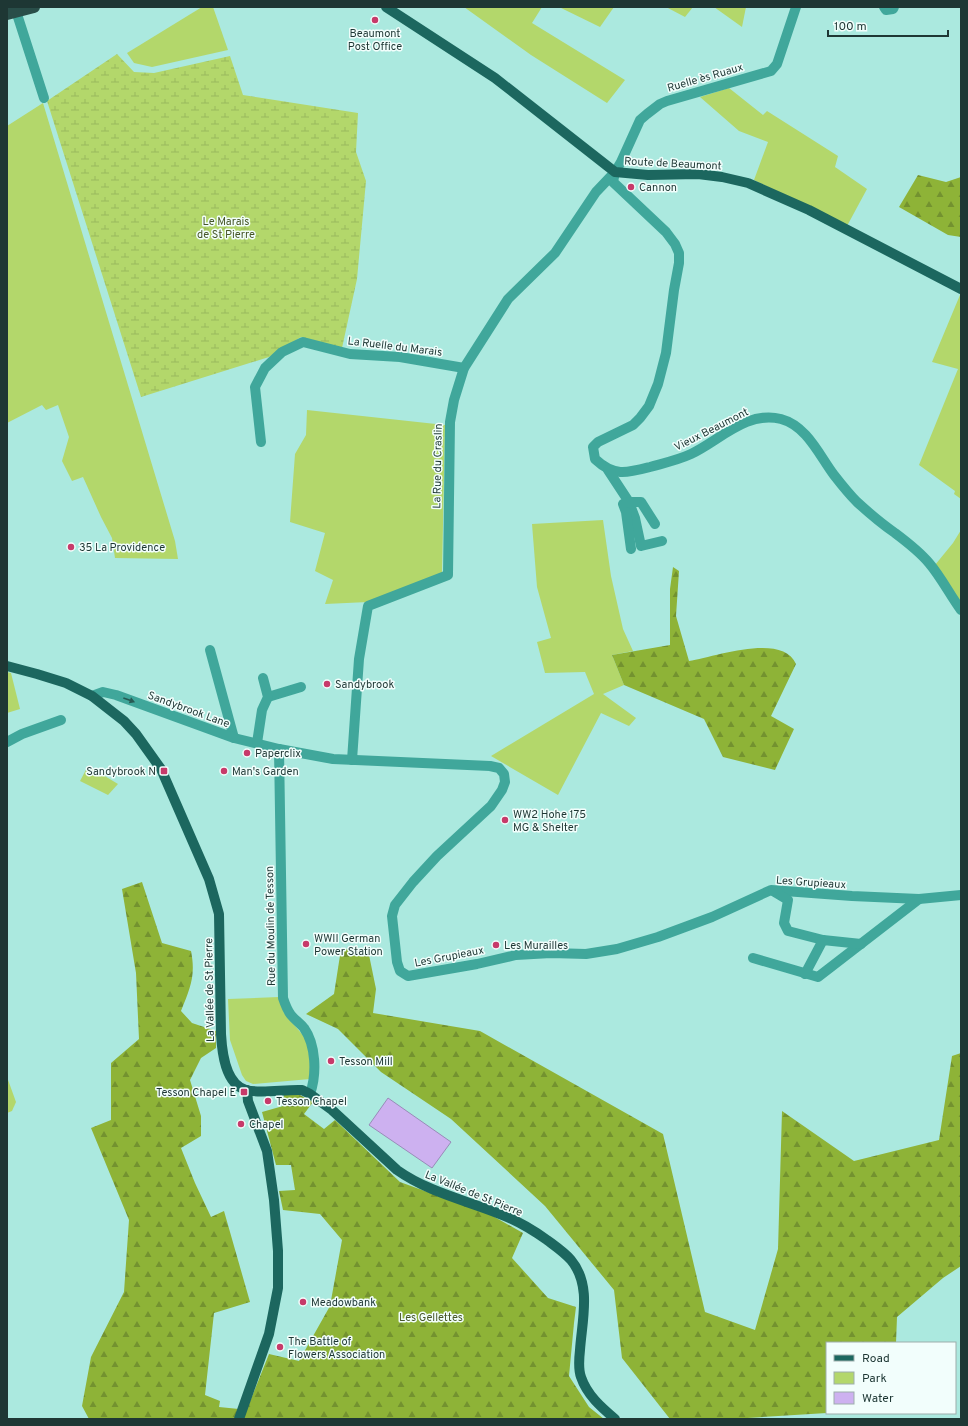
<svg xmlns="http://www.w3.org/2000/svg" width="968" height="1426" viewBox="0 0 968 1426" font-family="Overpass,sans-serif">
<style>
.green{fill:#b3d76b}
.forest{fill:url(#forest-firs)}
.wetland{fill:url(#wetland-marsh)}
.water{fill:#cdb1f0;stroke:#988cb8}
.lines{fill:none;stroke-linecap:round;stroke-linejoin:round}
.minor{stroke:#40a79b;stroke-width:10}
.major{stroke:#1c675f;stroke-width:10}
.highway{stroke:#294e49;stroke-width:12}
.oneway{fill:#285953}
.poi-dot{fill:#c73a6a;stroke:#f2fefc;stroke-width:1.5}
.labels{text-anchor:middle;stroke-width:3;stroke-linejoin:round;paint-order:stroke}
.poi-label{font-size:11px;fill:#1e3734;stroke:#f2fefc;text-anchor:start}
.street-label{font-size:11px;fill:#1e3734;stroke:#f2fefc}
.park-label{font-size:11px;fill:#475727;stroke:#f2fefc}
</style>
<defs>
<pattern id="forest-firs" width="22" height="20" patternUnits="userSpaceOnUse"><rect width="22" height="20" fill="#8eb337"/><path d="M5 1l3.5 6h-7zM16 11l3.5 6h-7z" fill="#73922f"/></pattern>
<pattern id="wetland-marsh" width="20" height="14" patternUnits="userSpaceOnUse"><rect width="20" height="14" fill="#b3d76b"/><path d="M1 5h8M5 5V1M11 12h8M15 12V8" fill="none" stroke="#9ab95d"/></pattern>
</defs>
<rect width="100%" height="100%" fill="#abe9df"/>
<!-- green -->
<g class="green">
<path d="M202,7h11l15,43 -76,17 -18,-4 -7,-10z"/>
<path d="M464,7h78l-10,16 93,57 -18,23 -76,-48z"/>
<path d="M559,7h55l-14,20z"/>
<path d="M666,7h27l-8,10z"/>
<path d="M714,7h32l-4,20z"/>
<path d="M729,88l34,27 4,-4 71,45 -3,11 32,22 -20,37 -93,-46 14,-38 -29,-11 -39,-34z"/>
<path d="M43,103l132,438 3,18 -63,-1 -3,-20 -11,-21 -18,-40 -11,4 -10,-20 7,-24 -11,-32 -12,5 -4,-5 -35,18v-297z"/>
<path d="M960,295h1v204l-7,-5 1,-3 -36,-26 39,-96 -26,-7z"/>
<path d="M307,410l138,15 -3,148 -74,29 -43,2 8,-24 -18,-9 10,-38 -35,-11 5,-68 11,-19z"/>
<path d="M603,520l8,56 12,53 10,22 -21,4 12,30 -21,9 33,24 -7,8 -28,-13 -43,82 -67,-39 103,-62 -9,-22 -40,1 -8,-31 14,-4 -14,-51 -5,-63z"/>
<path d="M961,530v76l-26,-41 18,-22z"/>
<path d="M7,672l4,1 9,36 -13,4z"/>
<path d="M88,766l30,18 -10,11 -28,-14z"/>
<path d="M279,997l5,16 23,27 3,19v20l-57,5 -7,-3 -4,-6 -12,-35 -2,-41z"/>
<path d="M7,1077l9,25 -4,9 -5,2z"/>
</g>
<!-- forest -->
<g class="forest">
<path d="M918,175l28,7 15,-5v60l-13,-2 -49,-28z"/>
<path d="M673,567l6,4 -3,45 13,45c25,-4 94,-29 107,3l-25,52 23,13 -19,41 -52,-13 -19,-38 -80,-34 -12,-30 58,-10v-56z"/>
<path d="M142,882l20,61 29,8c5,25 -1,37 -10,60l11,12 24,8v17l-15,10 -11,22 11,36v20l-20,12 14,35 16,34 13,-6 26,91 -36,11 -9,82 15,6 -1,6 20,2 -5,10h-145l-7,-13 9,-49 33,-65 5,-72 -38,-92 20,-8v-57l28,-24 -3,-66 -14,-84z"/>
<path d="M341,949l27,1 8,39 -3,24 107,18 183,103 42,178 50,18 23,-81 4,-138 72,50 85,-21 13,-84 9,-3v213l-18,12 -46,39 -1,26h-69v70l-96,6h-61l-48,-61 -8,-68 -69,-84 -94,-87 -70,-47 -43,-43 -32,-15 28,-20z"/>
<path d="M284,1094l16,1 13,7 -9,12 20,15 11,-9 65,62 91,33 32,18 -11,25 36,40 28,9 -2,16 -5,53 20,31 15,12h-361l26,-65 30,7 31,-55 12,-66 -22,-26 -37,-4 -4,-19 16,-1 -4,-25h-15l-14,-53 21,-6z"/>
</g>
<!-- wetland -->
<path class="wetland" d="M117,54l17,18 20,1 76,-17 13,39 115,18 -2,39 10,29 -9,98 -15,69 -41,-11 -32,20 -128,40 -94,-296z"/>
<!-- water -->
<path class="water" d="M388,1098l63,44 -19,26 -63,-43z"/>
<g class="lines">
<!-- minor -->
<g class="minor">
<path d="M884,7l2,3 7,-1 1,-2"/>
<path d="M16,11l28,87"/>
<path d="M615,172l-2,10 53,50 9,12 4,9v10l-5,27 -8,63 -8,31 -9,22 -9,12 -7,7 -35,17 -5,5 2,12c19,18 32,14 55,8 14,-4 28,-7 41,-13 28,-13 56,-44 90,-35 26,7 38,36 53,56 7,9 15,19 23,27 12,11 25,22 38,31 12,9 24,18 34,30 12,14 21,32 32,47"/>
<path d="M261,442l-6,-55 10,-19 17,-16 21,-10 47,12 50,3 64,11"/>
<path d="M608,470l21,32 6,16 6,28 21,-5"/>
<path d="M631,549l-5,-37 -3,-8 6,-2h12l14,22"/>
<path d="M210,650l24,88"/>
<path d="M92,696l11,-4 13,3 118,43 45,11 54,10 157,7 9,2 5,6 1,8 -3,8 -11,16 -54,50 -24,26 -18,23 -3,11 5,46 3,9 8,5 69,-12 39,-9 35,-2 35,1 31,-5 41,-12 54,-20 59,-27 81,6 67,3 42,-4"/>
<path d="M268,697l33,-10"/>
<path d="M7,742l15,-8 39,-14"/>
<path d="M257,743l5,-33 6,-13 -5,-19"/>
<path d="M279,749l4,249c2,6 4,12 8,17 4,5 9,8 13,13 12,17 13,46 6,66"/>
<path d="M352,760l7,-101 9,-53 80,-31 2,-153 4,-22 10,-32 44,-69 47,-46 41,-61 19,-20 6,-10 19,-42 7,-6 13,-10 7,-3 104,-30 6,-7 19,-57"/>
<path d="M773,891l15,9 -4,23 4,8 35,9"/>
<path d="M753,958l65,19 101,-78"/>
<path d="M805,974l18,-34 38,4"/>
</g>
<!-- major -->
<g class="major">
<path d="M386,7l109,71 120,94 33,3 50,-1 24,3 26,6 61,27 152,79"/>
<path d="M7,666l30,8 29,9 26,13 32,25 12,13 25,35 48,110 10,35 2,120c1,18 4,50 25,56 13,4 41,-1 56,0l8,4 22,16 65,60c31,22 68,30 103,44 16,6 33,16 47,26 8,6 17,12 24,20 21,25 11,60 9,90 -1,9 -2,19 1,27 6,18 20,30 34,42"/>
<path d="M239,1419l30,-85 9,-46v-37l-4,-51 -7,-49 -19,-50 -1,-11"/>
</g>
<!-- highway -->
<path class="highway" d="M7,14l27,-7"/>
</g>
<!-- one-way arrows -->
<defs><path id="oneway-solid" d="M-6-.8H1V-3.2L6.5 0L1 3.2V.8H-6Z"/></defs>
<use class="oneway" href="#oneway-solid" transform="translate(129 700) rotate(20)"/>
<!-- markers -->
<g class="poi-dot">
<circle cx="375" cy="20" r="4"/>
<circle cx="631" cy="187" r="4"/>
<circle cx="71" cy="547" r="4"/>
<circle cx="327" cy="684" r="4"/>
<circle cx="247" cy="753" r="4"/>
<rect x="160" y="767" width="8" height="8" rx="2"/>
<circle cx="224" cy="771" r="4"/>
<circle cx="505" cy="820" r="4"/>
<circle cx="306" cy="944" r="4"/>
<circle cx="496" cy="945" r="4"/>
<circle cx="331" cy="1061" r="4"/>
<rect x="240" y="1088" width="8" height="8" rx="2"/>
<circle cx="268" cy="1101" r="4"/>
<circle cx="241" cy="1124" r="4"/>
<circle cx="303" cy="1302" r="4"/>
<circle cx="280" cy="1347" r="4"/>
</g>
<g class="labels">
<!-- poi labels -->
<g class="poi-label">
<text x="375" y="37" text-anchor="middle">Beaumont<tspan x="375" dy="13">Post Office</tspan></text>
<text x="639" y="191">Cannon</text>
<text x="79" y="551">35 La Providence</text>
<text x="335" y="688">Sandybrook</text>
<text x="255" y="757">Paperclix</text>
<text x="156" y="775" text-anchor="end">Sandybrook N</text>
<text x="232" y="775">Man's Garden</text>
<text x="513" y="818">WW2 Hohe 175<tspan x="513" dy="13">MG &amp; Shelter</tspan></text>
<text x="314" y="942">WWII German<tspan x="314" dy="13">Power Station</tspan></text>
<text x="504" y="949">Les Murailles</text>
<text x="339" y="1065">Tesson Mill</text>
<text x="236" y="1096" text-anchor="end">Tesson Chapel E</text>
<text x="276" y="1105">Tesson Chapel</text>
<text x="249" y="1128">Chapel</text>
<text x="311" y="1306">Meadowbank</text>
<text x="288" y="1345">The Battle of<tspan x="288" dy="13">Flowers Association</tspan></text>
</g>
<!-- street labels -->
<g class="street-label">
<text transform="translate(705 77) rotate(-16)" y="4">Ruelle ès Ruaux</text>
<text transform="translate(673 163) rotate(3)" y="4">Route de Beaumont</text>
<text transform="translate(395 346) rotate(7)" y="4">La Ruelle du Marais</text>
<text transform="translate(711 429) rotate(-27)" y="4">Vieux Beaumont</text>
<text transform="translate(437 466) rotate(-89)" y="4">La Rue du Craslin</text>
<text transform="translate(189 709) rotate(20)" y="4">Sandybrook Lane</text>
<text transform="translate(811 882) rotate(4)" y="4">Les Grupieaux</text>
<text transform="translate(270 926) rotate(-91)" y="4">Rue du Moulin de Tesson</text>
<text transform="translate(449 956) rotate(-11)" y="4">Les Grupieaux</text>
<text transform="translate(209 990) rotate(-91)" y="4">La Vallée de St Pierre</text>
<text transform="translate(474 1193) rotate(22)" y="4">La Vallée de St Pierre</text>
</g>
<!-- park labels -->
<g class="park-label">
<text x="226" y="225">Le Marais<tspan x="226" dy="13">de St Pierre</tspan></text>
<text x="431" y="1321">Les Gellettes</text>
</g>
</g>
<!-- border -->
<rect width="968" height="1426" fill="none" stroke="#1e3734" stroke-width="16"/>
<!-- legend -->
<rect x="826" y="1342" width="130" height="72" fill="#f2fefc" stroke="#9daeac"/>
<rect x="834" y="1355" width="20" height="6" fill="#1c675f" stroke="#9daeac"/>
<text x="862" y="1362" font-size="12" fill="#1e3734">Road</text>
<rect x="834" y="1372" width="20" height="12" fill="#b3d76b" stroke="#9daeac"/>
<text x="862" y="1382" font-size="12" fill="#1e3734">Park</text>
<rect x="834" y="1392" width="20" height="12" fill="#cdb1f0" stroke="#9daeac"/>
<text x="862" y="1402" font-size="12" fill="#1e3734">Water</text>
<!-- scale -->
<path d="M828 30v6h120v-6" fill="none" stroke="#1e3734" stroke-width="2"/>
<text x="834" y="30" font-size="12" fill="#1e3734" stroke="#f2fefc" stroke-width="3" paint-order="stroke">100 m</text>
</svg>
